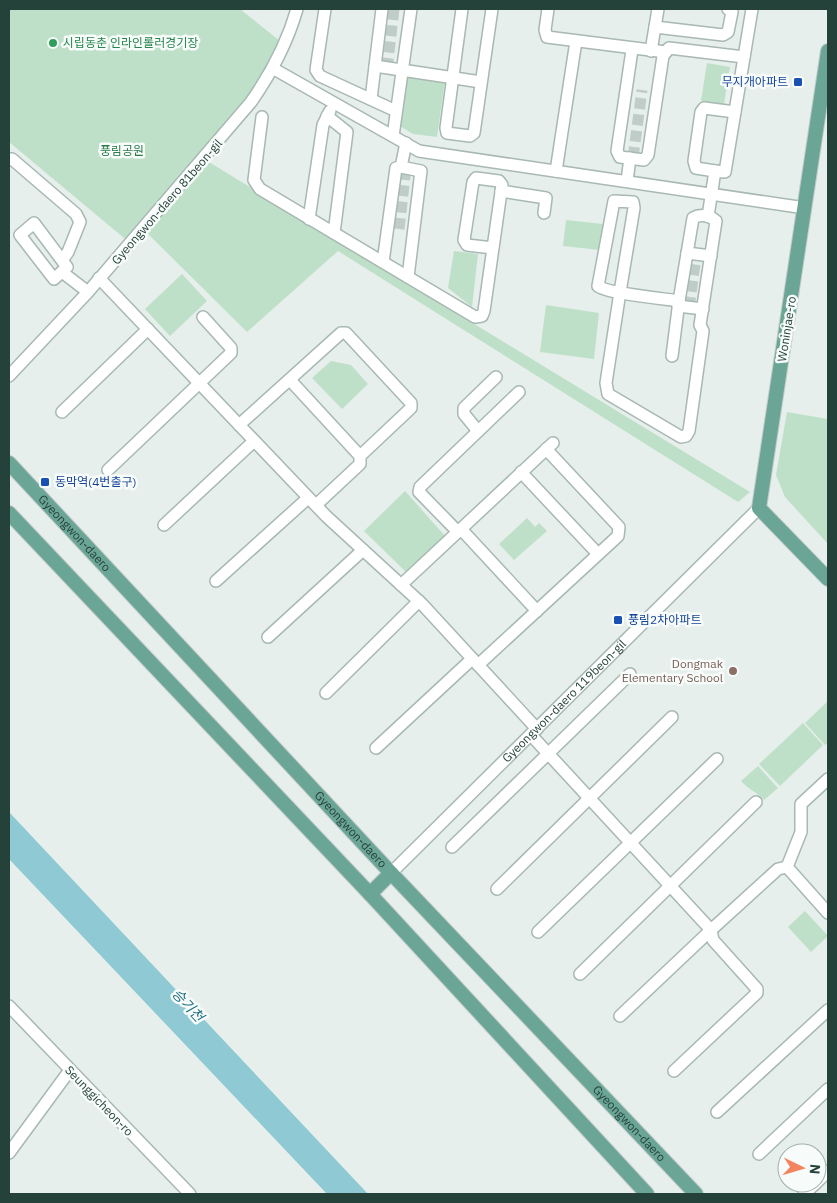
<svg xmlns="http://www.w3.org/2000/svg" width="837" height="1203" viewBox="0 0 837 1203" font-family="'IBM Plex Sans','Noto Sans KR',sans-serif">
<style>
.green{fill:#bfe0c8}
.water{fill:#8ec9d4}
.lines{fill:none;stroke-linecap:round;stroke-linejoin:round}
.minor-tunnel{stroke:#bfccc8;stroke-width:11;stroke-dasharray:11 5.5;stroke-linecap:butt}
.minor-casing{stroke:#a8b8b2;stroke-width:14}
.major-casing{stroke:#c2cac8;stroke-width:16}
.minor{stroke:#fff;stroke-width:11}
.major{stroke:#6aa596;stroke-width:14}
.leisure-dot{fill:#2e9e5b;stroke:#f7fbf9;stroke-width:2}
.transit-dot{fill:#1a4fb4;stroke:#f7fbf9;stroke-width:2}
.education-dot{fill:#8d6e63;stroke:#f7fbf9;stroke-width:2}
.labels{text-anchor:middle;stroke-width:5;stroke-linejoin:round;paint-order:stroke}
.leisure-label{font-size:12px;fill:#27864d;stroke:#f7fbf9;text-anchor:start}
.transit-label{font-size:12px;fill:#164399;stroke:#f7fbf9;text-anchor:start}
.park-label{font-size:12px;fill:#2d7a4b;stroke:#f7fbf9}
.street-label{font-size:12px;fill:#24423a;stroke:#f7fbf9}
.education-label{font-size:12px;fill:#785e54;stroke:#f7fbf9;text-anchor:end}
.water-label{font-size:14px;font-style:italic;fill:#1c6f80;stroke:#f7fbf9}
</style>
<rect width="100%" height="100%" fill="#e6efeb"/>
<!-- green -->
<g class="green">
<path d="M9,9h231l45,36 -81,114 546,333 -12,10 -400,-251 -91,81 -104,-103 -13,14 -121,-101z"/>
<path d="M707,63l23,4 -6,37 -23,-3z"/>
<path d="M401,75l44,5 -8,57 -24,-3 -18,-11z"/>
<path d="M566,220l37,4 -3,26 -37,-4z"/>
<path d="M454,251l24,3 -6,53 -24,-19z"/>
<path d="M182,274l25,27 -37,35 -25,-27z"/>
<path d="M546,305l53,8 -5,46 -54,-7z"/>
<path d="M331,361l20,4 17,19 -26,25 -30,-31z"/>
<path d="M787,412l41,7v125l-43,-47 -9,-22z"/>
<path d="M405,491l40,45 -39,36 -42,-41z"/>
<path d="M527,518l8,9 4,-4 8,8 -33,29 -15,-16z"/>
<path d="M828,701v41l-3,3 -20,-22z"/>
<path d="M803,723l20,22 -43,41 -21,-22z"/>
<path d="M758,766l20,22 -14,12c-7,-8 -15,-10 -23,-19z"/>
<path d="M805,911l23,25 -17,16 -23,-25z"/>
</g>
<!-- water -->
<path class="water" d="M9,812l359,382h-41l-318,-335z"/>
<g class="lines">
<!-- minor-tunnel -->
<g class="minor-tunnel">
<path d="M387,69l7,-60"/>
<path d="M633,158l9,-68"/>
<path d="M399,229l7,-61"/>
<path d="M689,308l6,-44"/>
</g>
<defs>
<g id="minor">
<path d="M325,9l-9,61 4,6 76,35"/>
<path d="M462,9l-16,119 1,5 23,3 4,-3 18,-124"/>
<path d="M548,9l-3,21 2,7 119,15"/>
<path d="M655,27l68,8 5,-3 4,-20 -4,-3"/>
<path d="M632,50l-15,101 3,6 24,3 4,-5 15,-99 6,-8 75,9"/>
<path d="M651,51l7,-42"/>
<path d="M375,66l106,16"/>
<path d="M274,69l145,82 386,57"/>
<path d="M371,99l11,-90"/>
<path d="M327,116l20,16 -13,101"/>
<path d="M262,117l-8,63 6,9 215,128 7,-1 2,-5 18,-126 -3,-4 -23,-3 -3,4 -9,58 3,5 26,3"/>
<path d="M393,136l18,-127"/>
<path d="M9,159h3l64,55 4,8 -12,30 -5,7"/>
<path d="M401,167l20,4 -13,106"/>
<path d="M556,171l20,-130"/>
<path d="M715,171l-19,-3 -2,-7 7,-49 3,-4 31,4"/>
<path d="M627,181l3,-23"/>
<path d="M501,191l45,7 -2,15"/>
<path d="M708,216l7,-45 10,1 27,-163"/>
<path d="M309,219l14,-94 7,-14"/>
<path d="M34,223l33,44 -13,12 -34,-44z"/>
<path d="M687,253l24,3"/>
<path d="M383,262l13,-94 5,-1 5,-24"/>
<path d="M62,272l26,20"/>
<path d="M99,278l227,238 96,88 115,125"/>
<path d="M620,292l-14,91 2,11 73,43 5,-1 3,-5 14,-100 -3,-6 16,-104c-6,-6 -16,-7 -23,-3l-14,83c-13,-2 -74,-8 -81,-15l16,-85 19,1 1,6 -14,84"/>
<path d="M678,306l25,3"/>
<path d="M672,356l7,-55"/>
<path d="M9,376l79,-84 163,-190c21,-30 36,-58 46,-93"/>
<path d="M290,380l70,76v8l-44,41"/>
<path d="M62,412l86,-83"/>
<path d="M239,425l102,-92h5l65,70v5l-51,48"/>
<path d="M478,431l-14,-17v-6l32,-31"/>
<path d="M108,470l123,-117v-5l-28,-31"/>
<path d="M521,472l77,82"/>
<path d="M164,525l90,-84"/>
<path d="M461,529l76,82"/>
<path d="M458,532l-39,-40 1,-5 99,-95"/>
<path d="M216,581l92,-83"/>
<path d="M401,585l152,-142"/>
<path d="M268,637l95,-87"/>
<path d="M478,665l140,-129 1,-9 -73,-78"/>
<path d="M326,693l93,-92"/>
<path d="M531,735l180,195 67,-61 9,-2 41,46"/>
<path d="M376,748l96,-89"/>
<path d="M452,847l178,-173"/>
<path d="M787,867l14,-35v-28l27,-25"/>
<path id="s1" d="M391,873l368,-365"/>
<path d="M497,889l175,-172"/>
<path d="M538,932l179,-173"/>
<path d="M580,974l176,-172"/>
<path d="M9,1006l181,188"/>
<path d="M620,1016l91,-86 2,10 44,49v4l-83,78"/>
<path d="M717,1112l111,-102"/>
<path d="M9,1153l61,-83"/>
<path d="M759,1154l69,-65"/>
<path d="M817,1182l11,-11"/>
<path d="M804,1194l12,-11"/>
</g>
<g id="major">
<path d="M828,51l-69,457 69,71"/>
<path id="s2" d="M9,463l382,410 305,321"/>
<path d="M9,513l361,381 277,300"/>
<path d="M370,894l21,-21"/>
</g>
</defs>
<!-- minor casing -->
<use href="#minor" class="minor-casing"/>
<!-- major casing -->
<use href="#major" class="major-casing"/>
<!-- minor -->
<use href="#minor" class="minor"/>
<!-- major -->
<use href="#major" class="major"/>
</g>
<!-- markers -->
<circle class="leisure-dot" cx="53" cy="43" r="5"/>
<g class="transit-dot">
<rect x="793" y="77" width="10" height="10" rx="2.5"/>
<rect x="40" y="477" width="10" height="10" rx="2.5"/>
<rect x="613" y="615" width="10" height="10" rx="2.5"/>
</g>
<circle class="education-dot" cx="733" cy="671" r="5"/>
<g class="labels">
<!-- leisure labels -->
<g class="leisure-label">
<text x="63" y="47">시립동춘 인라인롤러경기장</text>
</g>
<!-- transit labels -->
<g class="transit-label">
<text x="788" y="86" text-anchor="end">무지개아파트</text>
<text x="55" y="486">동막역(4번출구)</text>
<text x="628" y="624">풍림2차아파트</text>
</g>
<!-- park labels -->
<g class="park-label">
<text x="122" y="155">풍림공원</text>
</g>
<!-- street labels -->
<g class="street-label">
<text transform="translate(167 202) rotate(-49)" y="4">Gyeongwon-daero 81beon-gil</text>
<text transform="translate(787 329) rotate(-81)" y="4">Woninjae-ro</text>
<text dy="4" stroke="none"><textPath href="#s2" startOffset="96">Gyeongwon-daero</textPath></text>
<text dy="4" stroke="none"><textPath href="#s1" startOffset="244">Gyeongwon-daero 119beon-gil</textPath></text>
<text dy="4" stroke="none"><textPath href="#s2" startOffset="501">Gyeongwon-daero</textPath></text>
<text transform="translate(99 1101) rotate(46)" y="4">Seunggicheon-ro</text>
<text dy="4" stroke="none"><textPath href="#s2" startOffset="906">Gyeongwon-daero</textPath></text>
</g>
<!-- education labels -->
<g class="education-label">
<text x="723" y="668">Dongmak<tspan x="723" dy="14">Elementary School</tspan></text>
</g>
<!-- water labels -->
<g class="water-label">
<text transform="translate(188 1005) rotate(47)" y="5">승기천</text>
</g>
</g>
<!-- border -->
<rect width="837" height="1203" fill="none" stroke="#24423a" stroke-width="20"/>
<!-- north arrow -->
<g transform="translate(802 1168) rotate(95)"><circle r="24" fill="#f7fbf9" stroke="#a3b1ad"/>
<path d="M0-4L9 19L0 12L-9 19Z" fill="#f4845f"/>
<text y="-8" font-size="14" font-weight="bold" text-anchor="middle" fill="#24423a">N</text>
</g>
</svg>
